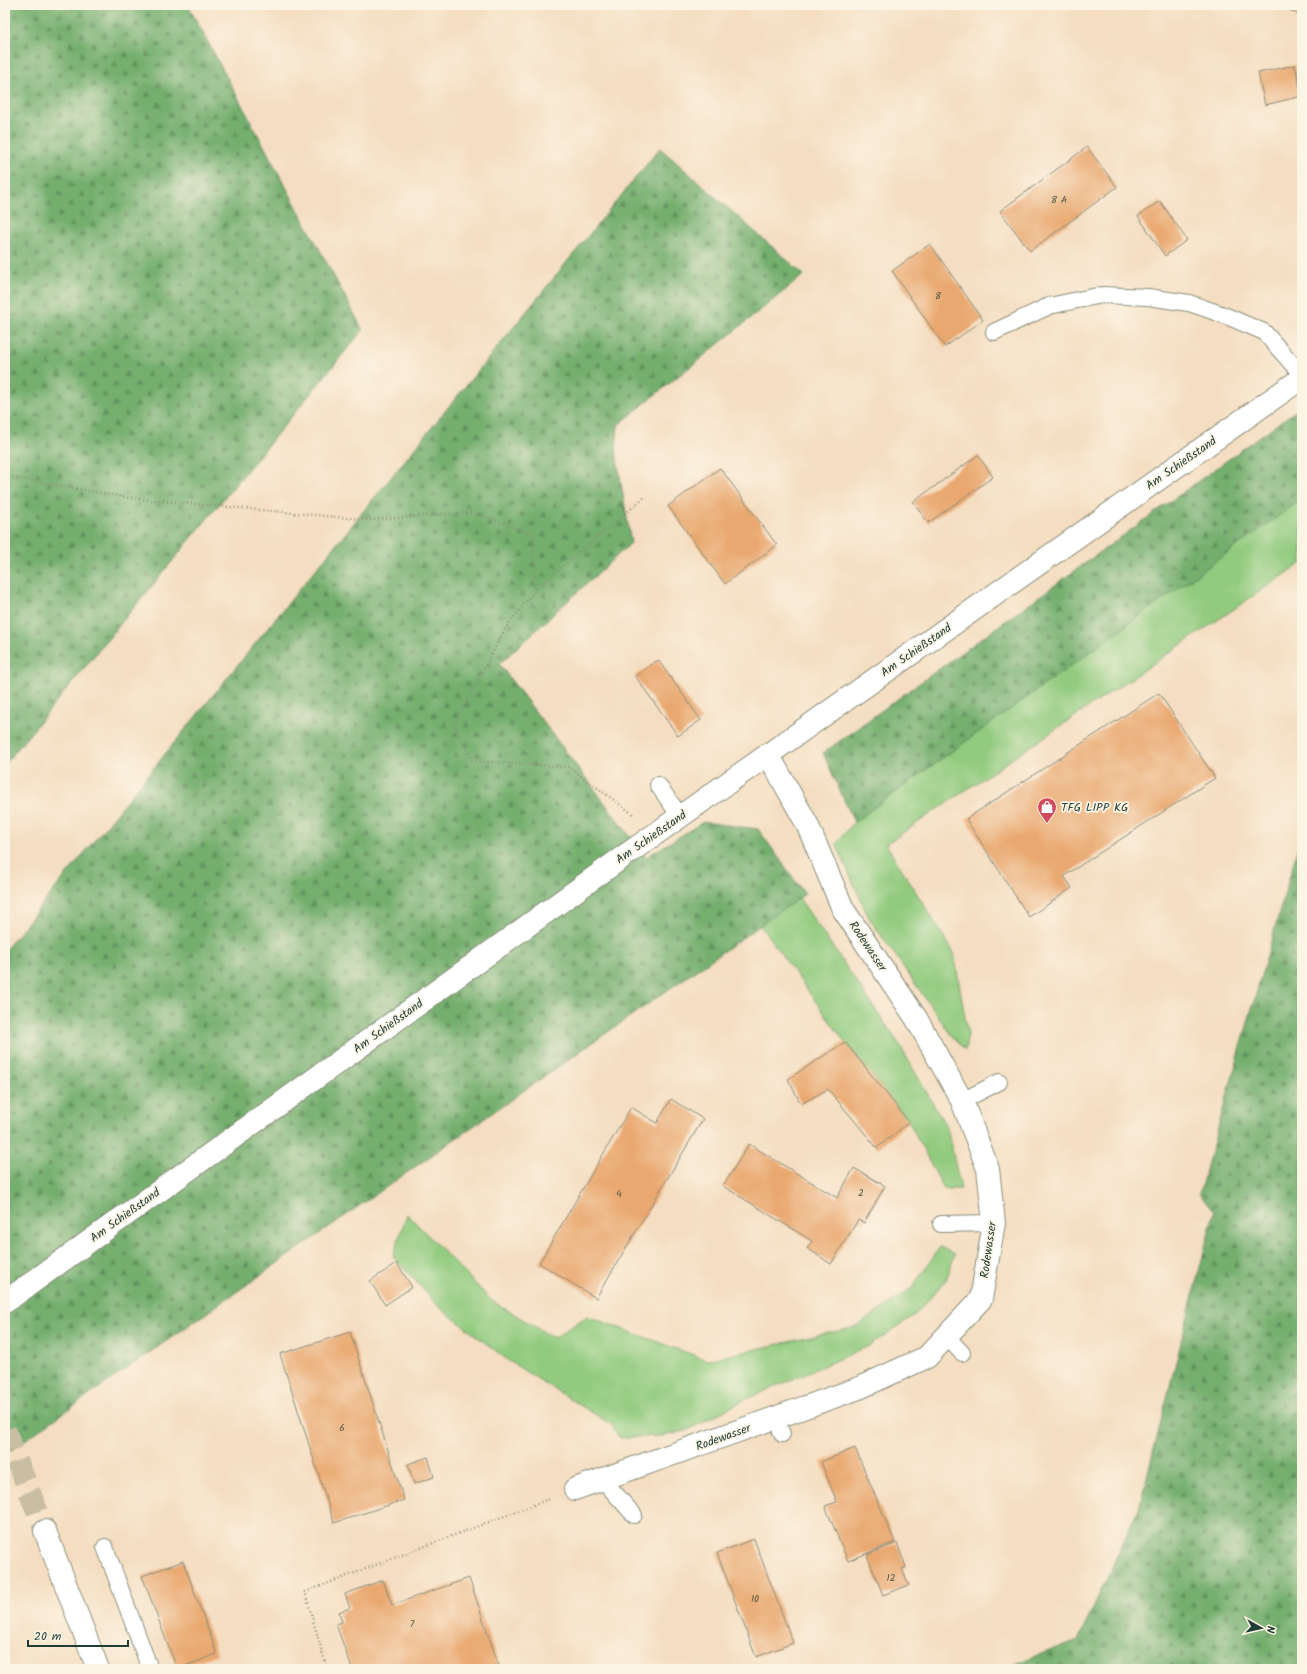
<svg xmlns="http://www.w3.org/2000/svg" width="1307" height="1674" viewBox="0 0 1307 1674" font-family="Kalam,sans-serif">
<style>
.grass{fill:#92cb7f;stroke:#58845a}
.forest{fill:url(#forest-firs);stroke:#4a7651}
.building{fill:#e9a870}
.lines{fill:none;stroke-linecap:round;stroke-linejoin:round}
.motorway-tunnel{stroke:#c9bda4;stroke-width:22;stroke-dasharray:22 11;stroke-linecap:butt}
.service-casing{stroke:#8a8d7a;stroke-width:18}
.minor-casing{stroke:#8a8d7a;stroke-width:24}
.motorway-casing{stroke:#8a8d7a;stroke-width:24}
.path{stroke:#8a8d7a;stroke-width:2.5;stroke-dasharray:1 3;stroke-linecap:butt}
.service{stroke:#fff;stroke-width:16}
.minor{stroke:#fff;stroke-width:22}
.motorway{stroke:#fff;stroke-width:22}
.labels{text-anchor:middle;stroke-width:3.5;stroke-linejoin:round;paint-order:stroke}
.number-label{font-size:10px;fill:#525843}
.street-label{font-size:12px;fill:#1f3d34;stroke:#fcf5e5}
.poi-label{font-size:12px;fill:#1f3d34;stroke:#fcf5e5;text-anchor:start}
</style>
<defs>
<pattern id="forest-firs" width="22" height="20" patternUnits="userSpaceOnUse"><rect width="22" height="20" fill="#75af6e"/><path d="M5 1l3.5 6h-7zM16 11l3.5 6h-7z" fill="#5f905b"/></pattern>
</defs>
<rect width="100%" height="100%" fill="#fcf5e5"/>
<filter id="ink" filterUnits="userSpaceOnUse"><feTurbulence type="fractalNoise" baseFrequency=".025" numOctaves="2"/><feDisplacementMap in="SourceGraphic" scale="8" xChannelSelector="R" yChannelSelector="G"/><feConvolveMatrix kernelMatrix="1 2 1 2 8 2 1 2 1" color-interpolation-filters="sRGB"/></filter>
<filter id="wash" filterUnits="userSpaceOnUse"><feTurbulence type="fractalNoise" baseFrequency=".012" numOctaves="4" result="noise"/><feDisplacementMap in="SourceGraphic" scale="16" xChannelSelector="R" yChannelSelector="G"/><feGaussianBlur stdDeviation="0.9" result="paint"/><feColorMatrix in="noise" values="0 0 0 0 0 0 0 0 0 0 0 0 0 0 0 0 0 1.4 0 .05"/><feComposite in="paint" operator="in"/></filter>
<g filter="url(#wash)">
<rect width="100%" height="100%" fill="#f4ddc0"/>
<!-- grass -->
<g class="grass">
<path d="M1302,496v67l-416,281 68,109 14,82 -3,15 -14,-15 -82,-117 -33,-74 18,-22z"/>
<path d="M799,898l100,146 48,84 14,61h-17l-35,-67 -64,-80 -85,-117z"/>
<path d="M407,1214l85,87 62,37 33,-22 120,44 149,-33 56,-39 28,-41 15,7 -9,26 -30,34 -47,32 -127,55 -56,30 -24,5 -43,2 -7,-13 -103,-64 -70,-54 -46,-51z"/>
</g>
<!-- forest -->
<g class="forest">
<path d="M5,5h183l175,325 -358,434z"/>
<path d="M660,148l144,127 -186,150 -2,27 15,91 -132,121 147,193 57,-35 55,7 47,65 -800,560v-504z"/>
<path d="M1302,406v93l-448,323 -31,-69z"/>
<path d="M1302,833v836h-300l76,-29 61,-132 75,-296 -15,-18z"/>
</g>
<g id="blocks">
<!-- building -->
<g class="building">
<path d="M1281,5h21v12z"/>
<path d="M1295,65l7,31 -37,9 -7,-32z"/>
<path d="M1087,147l30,40 -87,64 -30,-40z"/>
<path d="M1160,201l27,39 -22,16 -27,-40z"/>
<path d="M930,244l53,76 -38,27 -53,-76z"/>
<path d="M978,455l15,22 -65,46 -15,-21z"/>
<path d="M720,468l57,77 -52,39 -57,-78z"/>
<path d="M658,660l43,60 -23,16 -43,-60z"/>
<path d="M1159,693l56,85 -151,98 8,12 -43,29 -63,-98z"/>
<path d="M845,1042l64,80 -32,26 -49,-59 -27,15 -13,-25z"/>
<path d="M671,1099l32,20 -107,179 -57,-35 92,-156 26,16z"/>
<path d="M749,1144l88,54 17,-30 31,18 -21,37 -6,-3 -27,44 -24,-16 5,-7 -89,-55z"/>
<path d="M397,1263l15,24 -27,18 -15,-24z"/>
<path d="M350,1332l54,168 -70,23 -54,-169z"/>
<path d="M855,1448l40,94 -47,19 -23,-55 12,-4 -16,-40z"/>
<path d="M428,1457l6,20 -20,7 -6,-20z"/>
<path d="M754,1539l39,104 -37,14 -39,-104z"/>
<path d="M897,1543l9,24 -4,2 7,16 -26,10 -16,-40z"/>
<path d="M183,1561l34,93 -40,15 -35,-93z"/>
<path d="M469,1578l31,91h-148l-16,-45 6,-2 -3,-10 11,-4 -5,-14 38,-14 9,25z"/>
</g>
</g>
</g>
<g filter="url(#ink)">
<use href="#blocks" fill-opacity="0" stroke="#8a8d7a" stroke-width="1"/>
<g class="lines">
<!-- motorway-tunnel -->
<path class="motorway-tunnel" d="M5,1430l40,101"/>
<defs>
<g id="service">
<path d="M994,332l55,-26 53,-11 46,2 41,6 35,12 40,17 38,43"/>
<path d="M658,785l22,31"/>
<path d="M962,1101l37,-19"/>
<path d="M941,1224l53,-1"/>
<path d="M946,1336l16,17"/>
<path d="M776,1418l6,16"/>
<path d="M603,1480l31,35"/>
<path d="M105,1547l45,122"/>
</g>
<g id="minor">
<path d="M5,1302l615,-443 682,-481"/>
<path d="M575,1489l284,-101 68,-31 54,-58 13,-76 -6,-54 -26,-68 -46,-83 -73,-109 -36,-85 -39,-70"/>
</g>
<path id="motorway" d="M45,1531l53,138"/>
</defs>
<!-- service casing -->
<use href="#service" class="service-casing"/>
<!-- minor casing -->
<use href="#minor" class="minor-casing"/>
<!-- motorway casing -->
<use href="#motorway" class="motorway-casing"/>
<!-- path -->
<g class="path">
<path d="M5,476l125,22 240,22 103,-8 60,22 2,56"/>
<path d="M633,814l-64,-47 -96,-6 -19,-36 51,-96 30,-39 111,-94"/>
<path d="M327,1669l-22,-77 244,-93"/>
</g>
<!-- service -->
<use href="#service" class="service"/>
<!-- minor -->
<use href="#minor" class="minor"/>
<!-- motorway -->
<use href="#motorway" class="motorway"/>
</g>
</g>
<!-- icons -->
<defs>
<symbol id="shop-pin" viewBox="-11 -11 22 30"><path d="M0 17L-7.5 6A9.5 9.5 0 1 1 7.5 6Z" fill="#d1495b" stroke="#fcf5e5"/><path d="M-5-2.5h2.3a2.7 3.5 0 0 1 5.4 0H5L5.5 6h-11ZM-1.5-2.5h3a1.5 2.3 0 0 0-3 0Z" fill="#fff"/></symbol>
</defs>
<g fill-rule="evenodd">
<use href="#shop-pin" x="1036" y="796" width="22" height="30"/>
</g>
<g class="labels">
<!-- number labels -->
<g class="number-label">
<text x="1059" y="203">8 A</text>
<text x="938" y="299">8</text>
<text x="861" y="1196">2</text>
<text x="619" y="1197">4</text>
<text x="342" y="1431">6</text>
<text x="891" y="1581">12</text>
<text x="755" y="1602">10</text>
<text x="412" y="1627">7</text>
</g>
<!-- street labels -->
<g class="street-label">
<text transform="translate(1181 463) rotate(-35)" y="4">Am Schießstand</text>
<text transform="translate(916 650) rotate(-35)" y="4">Am Schießstand</text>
<text transform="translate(651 837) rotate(-35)" y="4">Am Schießstand</text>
<text transform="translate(868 946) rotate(56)" y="4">Rodewasser</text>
<text transform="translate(388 1026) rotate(-36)" y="4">Am Schießstand</text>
<text transform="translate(125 1215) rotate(-36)" y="4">Am Schießstand</text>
<text transform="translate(988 1250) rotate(-82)" y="4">Rodewasser</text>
<text transform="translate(723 1437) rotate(-20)" y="4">Rodewasser</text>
</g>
<!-- poi labels -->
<g class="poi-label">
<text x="1061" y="811">TFG LIPP KG</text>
</g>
</g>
<!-- margin -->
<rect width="1307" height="1674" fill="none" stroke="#fcf5e5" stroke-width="20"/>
<!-- north arrow -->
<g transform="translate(1261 1628) rotate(98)" stroke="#fcf5e5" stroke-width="3" paint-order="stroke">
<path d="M0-3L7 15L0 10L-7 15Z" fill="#1f3d34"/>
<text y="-6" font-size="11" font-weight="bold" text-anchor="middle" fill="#1f3d34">N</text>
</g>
<!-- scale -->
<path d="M28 1640v6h100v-6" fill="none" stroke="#1f3d34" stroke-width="2"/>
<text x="34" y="1640" font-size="12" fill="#1f3d34" stroke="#fcf5e5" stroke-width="3" paint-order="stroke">20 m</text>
</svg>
